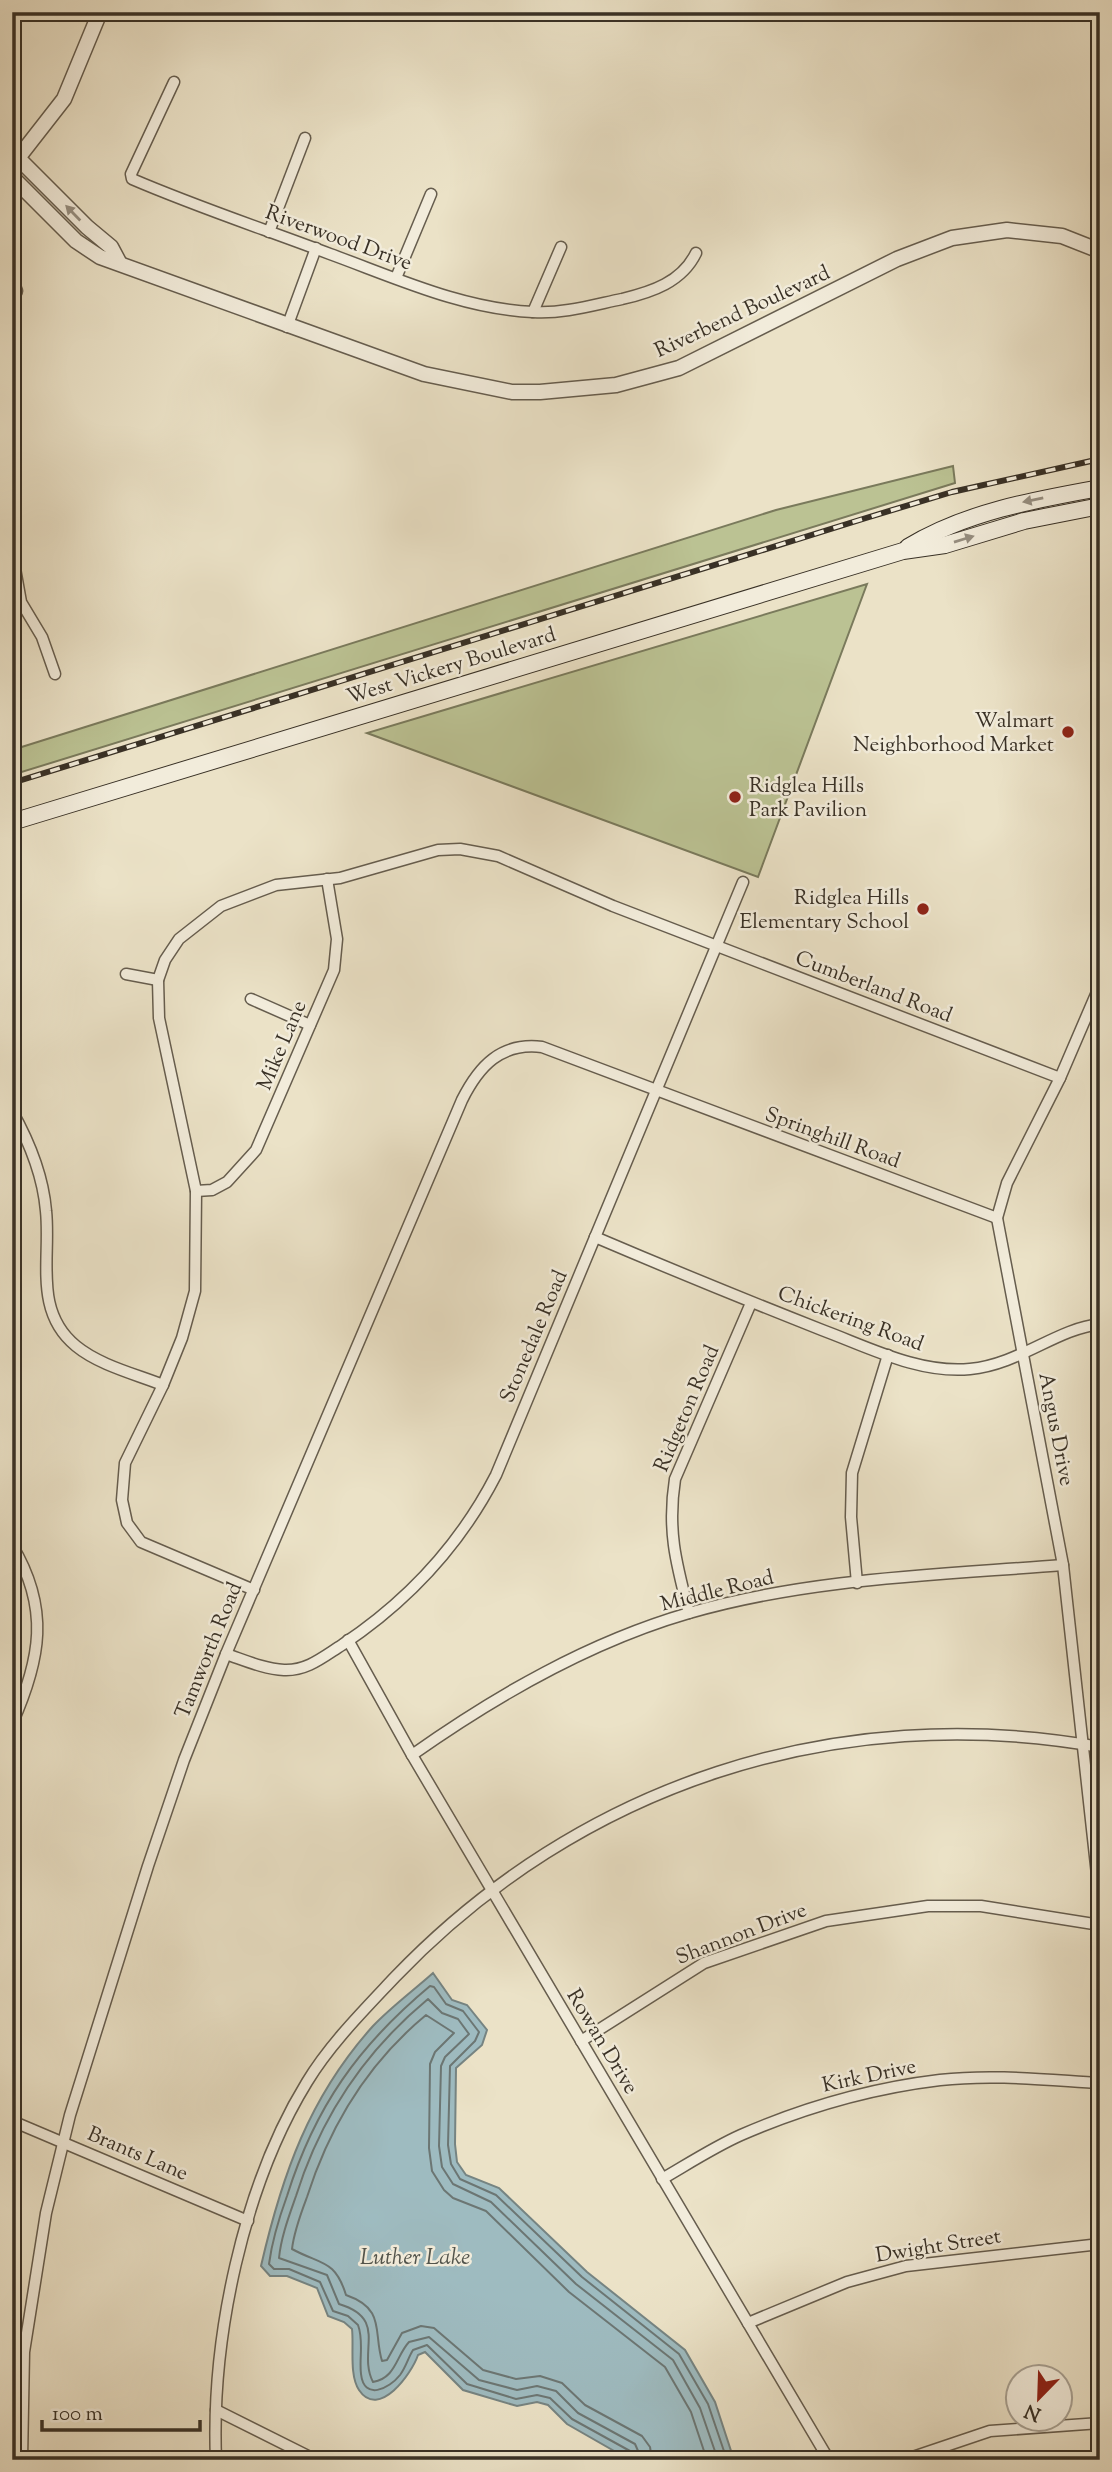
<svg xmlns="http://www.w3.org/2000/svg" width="1112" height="2472" viewBox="0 0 1112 2472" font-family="'Sorts Mill Goudy',serif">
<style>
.green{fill:#bbc293;stroke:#7a7a5c;stroke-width:2}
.water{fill:#9ebbc0;stroke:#768482;stroke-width:2}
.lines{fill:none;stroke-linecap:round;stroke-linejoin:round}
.shore{stroke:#6c7673;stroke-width:2}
.minor-casing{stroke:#665d4e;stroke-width:13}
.tertiary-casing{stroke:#665d4e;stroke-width:17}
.secondary-casing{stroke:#393126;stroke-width:18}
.minor{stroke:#f2ecdb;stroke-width:10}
.tertiary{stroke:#f2ecdb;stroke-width:14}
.secondary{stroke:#f2ecdb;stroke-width:16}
.rail-casing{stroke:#393126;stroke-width:6}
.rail{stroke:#f2ecdb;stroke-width:3.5;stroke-dasharray:10;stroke-linecap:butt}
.oneway{fill:#968e80}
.poi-dot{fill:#8f2418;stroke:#f2ecdb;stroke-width:2.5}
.labels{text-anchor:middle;stroke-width:5;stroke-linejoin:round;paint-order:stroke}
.street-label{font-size:21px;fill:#393126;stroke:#f2ecdb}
.poi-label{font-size:21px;fill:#393126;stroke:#f2ecdb;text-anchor:end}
.water-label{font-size:23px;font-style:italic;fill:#52544c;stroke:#f2ecdb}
</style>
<rect width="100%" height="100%" fill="#ebe2c7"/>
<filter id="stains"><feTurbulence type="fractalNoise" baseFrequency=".00286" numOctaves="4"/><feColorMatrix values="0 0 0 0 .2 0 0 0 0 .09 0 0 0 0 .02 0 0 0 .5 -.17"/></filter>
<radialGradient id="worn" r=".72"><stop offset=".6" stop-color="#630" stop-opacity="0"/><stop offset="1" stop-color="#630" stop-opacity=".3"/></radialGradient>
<!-- green -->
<g class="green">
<path d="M953,466l2,17 -943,292v-25l764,-240z"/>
<path d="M867,584l-109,293 -391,-144z"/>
</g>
<!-- water -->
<path class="water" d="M433,1973l19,27 15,5 20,25 -5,15 -26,23 -1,76 2,18 9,13 33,13 88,84 98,78 30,52 19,58h-104l-63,-36 -19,-19 -11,-3 -20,4 -54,-16 -38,-38 -7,3c-6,18 -39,65 -59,35 -10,-15 -5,-44 -7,-61l-8,-7 -16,-6 -11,-28 -30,-12h-17l-9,-10c21,-91 48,-169 112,-240 18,-19 41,-36 60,-53z"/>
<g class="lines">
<!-- shore -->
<g class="shore">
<path d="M633,2460l-3,-9 -58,-32 -22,-21 -13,-3 -21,4 -49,-15 -40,-39 -14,5c-5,8 -7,17 -13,25 -11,14 -36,26 -39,-1 -2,-16 3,-33 -3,-49l-10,-9 -15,-5 -13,-29 -31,-13h-15l-5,-5c3,-23 10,-46 18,-68 28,-89 71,-150 143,-210l4,1 12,17 17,7 16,21 -4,9 -25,25 -2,79 3,19 9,15 36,16 86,82 97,77 29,50 19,56"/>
<path d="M642,2460l-7,-16 -57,-31 -22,-22 -19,-5 -20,4 -38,-10 -50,-43 -20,5c-13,14 -13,36 -36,40 -16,-31 16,-63 -34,-78l-12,-29 -48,-17c2,-21 10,-42 17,-62 25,-80 68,-144 132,-197l14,14 16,6 11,15 -24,23 -4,9 -2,80 3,21 11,17 38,18 85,82 97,76 27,48 18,52"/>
<path d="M652,2460l-2,-13 -8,-11 -57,-31 -23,-22 -22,-7 -24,3 -33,-9 -49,-42 -13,-2 -19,7 -15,27 -5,1c-9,-30 4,-52 -36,-66 -11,-36 -25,-30 -54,-46 2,-18 9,-36 15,-52 23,-72 61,-134 119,-182l28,18 -19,19 -5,12 -1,84 3,23 12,19 9,8 33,13 83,81 96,75 26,45 16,48"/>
</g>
<defs>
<g id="minor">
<path d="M174,82l-43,92 1,5c65,28 132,50 198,75 66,24 133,55 203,58 30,2 60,-7 89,-13 30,-7 60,-17 74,-46"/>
<path d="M269,232l36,-94"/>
<path d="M12,278l5,13 -5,10"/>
<path d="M396,278l35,-84"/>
<path d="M533,312l28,-65"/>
<path d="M287,327l29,-79"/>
<path d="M12,552l9,50 21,35 13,37"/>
<path d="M126,974l32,6"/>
<path d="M1100,985l-40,93 -53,105 -10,35 66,347 37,337"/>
<path d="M251,999l59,26"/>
<path d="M12,1111c18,32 31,64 34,100 5,47 -13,100 30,135 23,19 59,28 87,39"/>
<path d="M196,1191l16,-1 15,-8 29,-32 78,-180 3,-31 -10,-60"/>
<path d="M595,1237c75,32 151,63 227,93 46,17 97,44 148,39 50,-5 86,-40 130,-45"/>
<path d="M12,1545c38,63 29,114 0,179"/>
<path d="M857,1583l-6,-66 1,-44 36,-118"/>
<path d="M254,1590l-113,-48 -14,-19 -5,-23 3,-37 38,-78 19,-47 13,-47 1,-100 -37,-173 -1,-38 7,-20 14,-21 42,-33 55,-21 64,-7 98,-28 22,-1 38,7 115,50 447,172"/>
<path d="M689,1613c-13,-50 -22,-83 -14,-134l76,-176"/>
<path d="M348,1640l64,115 417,705"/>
<path d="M226,1654c18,6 38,15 58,16 23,1 39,-13 58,-25 66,-44 117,-98 154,-170l247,-593"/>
<path d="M412,1755c85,-60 177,-113 277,-142 121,-35 250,-38 374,-48"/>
<path d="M581,2041l123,-78 122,-42 102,-15h53l119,19"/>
<path d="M12,2121l236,100"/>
<path d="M662,2179c26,-15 52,-32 79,-44 62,-27 132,-47 199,-55 53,-6 107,0 160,3"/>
<path d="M748,2323l99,-41 59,-16 194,-22"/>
<path d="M216,2410l100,50"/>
<path d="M22,2460l2,-108 22,-139 24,-98 78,-249 36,-106 42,-106 236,-554c17,-34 39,-58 80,-53l455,171"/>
<path d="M216,2460c-5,-121 27,-274 91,-378 23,-38 57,-72 88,-105 185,-193 441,-277 705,-230"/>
<path d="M904,2460l86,-29 110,-8"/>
</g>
<g id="tertiary">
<path d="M18,158l69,69 24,20 8,15"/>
<path d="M12,173l6,-15 46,-59 36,-87"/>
<path d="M12,177l64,64 24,16 324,117 88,18h28l76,-7 63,-17 218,-109 55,-21 55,-8 55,6 38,15"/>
</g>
<g id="secondary">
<path d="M908,547c58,-35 125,-47 192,-59"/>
<path d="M12,822l891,-271 42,-6 79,-24 76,-15"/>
</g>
</defs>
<!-- minor casing -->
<use href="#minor" class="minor-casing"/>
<!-- tertiary casing -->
<use href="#tertiary" class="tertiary-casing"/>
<!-- secondary casing -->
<use href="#secondary" class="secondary-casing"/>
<!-- minor -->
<use href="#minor" class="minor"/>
<!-- tertiary -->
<use href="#tertiary" class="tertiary"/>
<!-- secondary -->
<use href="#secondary" class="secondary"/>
<defs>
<path id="rail" d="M12,783l854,-265 86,-26 148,-33"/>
</defs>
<!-- rail casing -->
<use href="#rail" class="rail-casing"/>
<!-- rail -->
<use href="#rail" class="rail"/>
</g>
<!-- one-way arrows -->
<defs><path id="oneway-solid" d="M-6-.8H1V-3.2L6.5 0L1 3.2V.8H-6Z" transform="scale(1.75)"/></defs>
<g class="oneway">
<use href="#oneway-solid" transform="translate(73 213) rotate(-134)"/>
<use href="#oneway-solid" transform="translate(1033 500) rotate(168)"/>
<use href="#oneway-solid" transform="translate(964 539) rotate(-17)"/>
</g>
<!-- markers -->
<g class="poi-dot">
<circle cx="1068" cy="732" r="7"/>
<circle cx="735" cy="797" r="7"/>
<circle cx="923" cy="909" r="7"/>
</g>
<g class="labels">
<!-- street labels -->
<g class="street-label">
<text transform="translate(339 237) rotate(20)" y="7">Riverwood Drive</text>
<text transform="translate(742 311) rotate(-25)" y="7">Riverbend Boulevard</text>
<text transform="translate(451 665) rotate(-17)" y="7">West Vickery Boulevard</text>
<text transform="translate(874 986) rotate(21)" y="7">Cumberland Road</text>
<text transform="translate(281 1045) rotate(-67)" y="7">Mike Lane</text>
<text transform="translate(833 1137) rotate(20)" y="7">Springhill Road</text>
<text transform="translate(851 1318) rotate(20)" y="7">Chickering Road</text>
<text transform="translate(533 1336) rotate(-67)" y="7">Stonedale Road</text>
<text transform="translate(686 1408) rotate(-67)" y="7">Ridgeton Road</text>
<text transform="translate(1057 1429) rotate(79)" y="7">Angus Drive</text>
<text transform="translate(717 1590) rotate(-14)" y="7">Middle Road</text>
<text transform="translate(208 1650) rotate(-68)" y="7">Tamworth Road</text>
<text transform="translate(741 1933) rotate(-21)" y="7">Shannon Drive</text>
<text transform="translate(603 2041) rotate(59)" y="7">Rowan Drive</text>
<text transform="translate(869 2075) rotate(-12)" y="7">Kirk Drive</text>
<text transform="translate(138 2153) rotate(23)" y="7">Brants Lane</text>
<text transform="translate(938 2245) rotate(-9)" y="7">Dwight Street</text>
</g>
<!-- poi labels -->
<g class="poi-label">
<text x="1054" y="727">Walmart<tspan x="1054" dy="24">Neighborhood Market</tspan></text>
<text x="749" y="792" text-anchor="start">Ridglea Hills<tspan x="749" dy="24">Park Pavilion</tspan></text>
<text x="909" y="904">Ridglea Hills<tspan x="909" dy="24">Elementary School</tspan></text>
</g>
<!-- water labels -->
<g class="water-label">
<text x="415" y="2264">Luther Lake</text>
</g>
</g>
<!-- margin -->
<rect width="1112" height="2472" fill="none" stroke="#ebe2c7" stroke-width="42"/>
<rect x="14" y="14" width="1084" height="2444" fill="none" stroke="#393126" stroke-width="3.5"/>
<rect x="21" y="21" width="1070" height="2430" fill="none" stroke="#393126" stroke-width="2"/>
<!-- north arrow -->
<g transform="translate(1039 2398) rotate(203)"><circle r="33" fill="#f2ecdb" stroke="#a8a193" stroke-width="2"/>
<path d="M0-5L12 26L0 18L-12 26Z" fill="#8f2418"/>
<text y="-10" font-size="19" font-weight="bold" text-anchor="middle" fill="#393126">N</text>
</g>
<!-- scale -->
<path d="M42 2420v10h158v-10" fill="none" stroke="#393126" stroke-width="3.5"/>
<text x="52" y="2420" font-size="21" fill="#393126" stroke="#f2ecdb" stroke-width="5" paint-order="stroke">100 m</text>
<rect width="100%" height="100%" filter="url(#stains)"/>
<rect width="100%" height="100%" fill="url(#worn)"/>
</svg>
